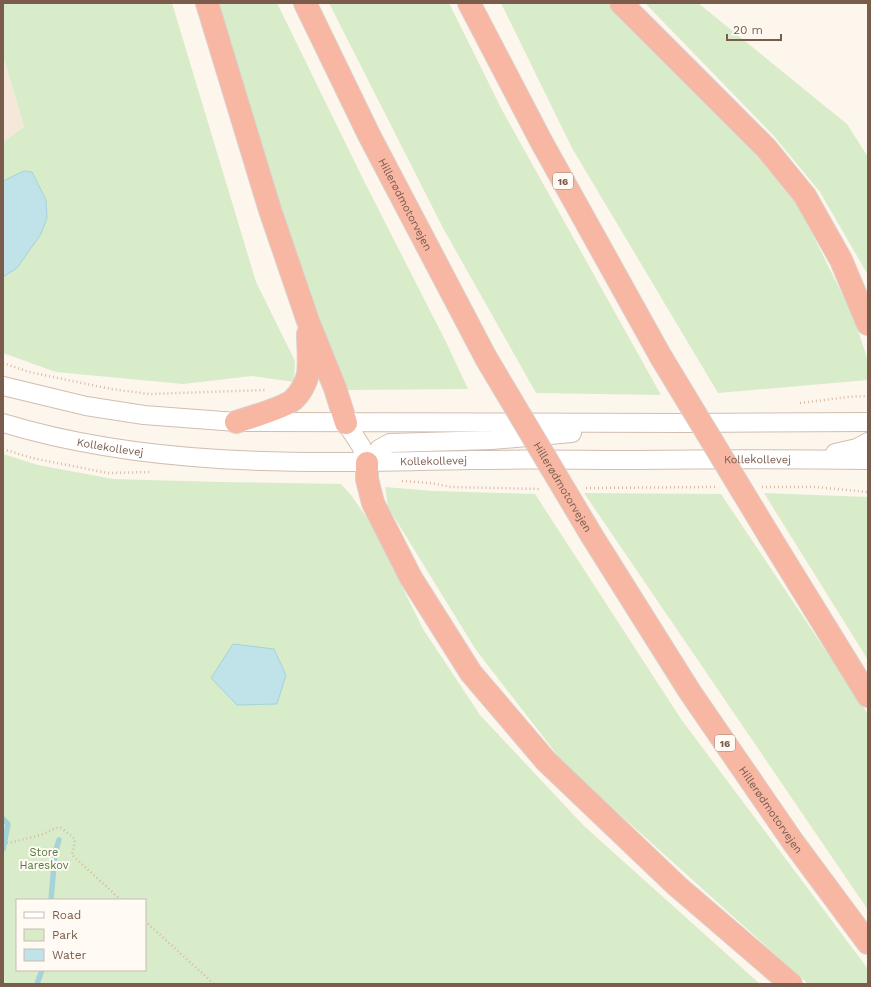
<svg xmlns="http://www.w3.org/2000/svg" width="871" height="987" viewBox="0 0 871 987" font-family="'Work Sans',sans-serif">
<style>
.residential{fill:#f5e8da}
.green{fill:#d8ecc9;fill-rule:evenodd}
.water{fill:#bfe3e8;stroke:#a5d3da}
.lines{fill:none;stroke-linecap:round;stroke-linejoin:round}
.stream{stroke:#a5d3da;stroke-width:5.5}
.tertiary-casing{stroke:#d1beb0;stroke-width:20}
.motorway-casing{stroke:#dad1cd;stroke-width:24}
.path{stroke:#d9b8a5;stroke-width:2.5;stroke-dasharray:1 3;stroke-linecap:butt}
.tertiary{stroke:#fff;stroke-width:18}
.motorway{stroke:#f7b7a3;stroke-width:22}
.motorway-bridge-casing{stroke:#dad1cd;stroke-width:24;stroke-linecap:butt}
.motorway-bridge{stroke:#f7b7a3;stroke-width:22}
.labels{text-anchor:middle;stroke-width:4;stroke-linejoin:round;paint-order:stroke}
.shield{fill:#fffaf3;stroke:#a28b7f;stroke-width:1}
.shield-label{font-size:10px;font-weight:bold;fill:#7a5c4d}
.street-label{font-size:11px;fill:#7a5c4d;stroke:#fffaf3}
.park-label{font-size:11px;fill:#537a41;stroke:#fffaf3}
</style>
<rect width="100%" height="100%" fill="#fdf6ec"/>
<!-- residential -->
<path class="residential" d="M3,55l21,72 -21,15z"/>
<!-- green -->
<g class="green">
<path d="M3,3h169l84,279 39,79 -1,21 -42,-6 -69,8 -127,-12 -53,-19v-211l21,-15 -21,-72z"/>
<path d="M209,3h68l86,176 83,163 22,47 -122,1 -127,-346z"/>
<path d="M329,3h120l53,107 159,285 -125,-2 -93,-165z"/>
<path d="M501,3h106l142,143 51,63 54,109 14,43v19l-150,13 -146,-245z"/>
<path d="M645,3h53l149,121 21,33v118l-48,-83 -47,-57z"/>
<path d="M3,454l35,11 75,14 106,3 122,2 10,11 19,27 53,107 57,86 104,111 176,158h-757zM17,900h128v70h-128z"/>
<path d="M385,487l48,4 102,3 146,225 187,250v15h-60l-243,-219 -89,-115 -88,-143z"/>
<path d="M584,493l137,1 147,220v196z"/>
<path d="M764,493l104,4v163z"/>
</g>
<!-- water -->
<g class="water">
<path d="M24,171l8,1 14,28 1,18 -6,16 -24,34 -14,9v-96z"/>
<path d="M233,644l41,5 12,26 -9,29 -40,1 -26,-27z"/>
</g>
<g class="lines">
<!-- stream -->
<g class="stream">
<path d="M3,819l5,5 -5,25"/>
<path d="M51,900l4,-47 4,-13"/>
<path d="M37,984l5,-14"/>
</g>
<defs>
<g id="tertiary">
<path d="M3,386l83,20 58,9 92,7 448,1 184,-1"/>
<path id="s1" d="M3,423c151,46 312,40 468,37 55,-1 110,0 166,0 77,-1 154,-1 231,0"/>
<path d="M346,423l15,23 6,17"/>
<path d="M835,453l22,-5 11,-6"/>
<path d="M367,463l12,-14 11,-6 102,-3 80,-7"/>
</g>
<g id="motorway">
<path d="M207,3l63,207 38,111 27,67 11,35"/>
<path id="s2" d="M305,3l64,132 117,223"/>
<path d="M469,3l72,138 120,216"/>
<path d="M621,3l145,145 39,48 36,64 27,64"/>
<path d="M236,422c13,-4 47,-14 57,-22 7,-6 13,-17 15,-26 2,-13 0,-27 0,-40"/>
<path d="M367,463v16l6,24 38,75 60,95 75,88 131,125 114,98"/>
<path id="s3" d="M592,536l98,156 103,150 75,101"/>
<path d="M770,537l98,159"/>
</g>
</defs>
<!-- tertiary casing -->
<use href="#tertiary" class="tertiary-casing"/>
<!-- motorway casing -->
<use href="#motorway" class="motorway-casing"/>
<!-- path -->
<g class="path">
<path d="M3,363l26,9 82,17 38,5 118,-4"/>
<path d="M800,403l48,-6 20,-1"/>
<path d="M3,449l29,9 76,15 44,-1"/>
<path d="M402,481l29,2 20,4 90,2"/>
<path d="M762,487h54l52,5"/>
<path d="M586,488l131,-1"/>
<path d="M3,842l6,1 32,-8 15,-7h5l13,10 1,4 -3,13 49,45"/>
<path d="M145,921l69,63"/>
</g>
<!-- tertiary -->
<use href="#tertiary" class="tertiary"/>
<!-- motorway -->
<use href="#motorway" class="motorway"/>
<defs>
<g id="motorway-bridge">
<path d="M661,357l109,180"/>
<path id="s4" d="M486,358l106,178"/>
</g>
</defs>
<!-- motorway-bridge casing -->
<use href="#motorway-bridge" class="motorway-bridge-casing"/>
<!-- motorway-bridge -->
<use href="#motorway-bridge" class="motorway-bridge"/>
</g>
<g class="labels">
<!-- shield labels -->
<g class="shield">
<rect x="553" y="173" width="20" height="16" rx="3"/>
<rect x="715" y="735" width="20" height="16" rx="3"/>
</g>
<g class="shield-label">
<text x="563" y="185">16</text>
<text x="725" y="747">16</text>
</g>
<!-- street labels -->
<g class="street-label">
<text dy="4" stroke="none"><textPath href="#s2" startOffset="225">Hillerødmotorvejen</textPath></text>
<text dy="4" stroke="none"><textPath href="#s1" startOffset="110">Kollekollevej</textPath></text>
<text dy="4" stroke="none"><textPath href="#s1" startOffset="758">Kollekollevej</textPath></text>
<text dy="4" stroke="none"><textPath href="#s1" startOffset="434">Kollekollevej</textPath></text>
<text dy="4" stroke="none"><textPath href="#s4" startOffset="150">Hillerødmotorvejen</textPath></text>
<text dy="4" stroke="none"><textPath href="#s3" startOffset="327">Hillerødmotorvejen</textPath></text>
</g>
<!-- park labels -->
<g class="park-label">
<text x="44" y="856">Store<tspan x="44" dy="13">Hareskov</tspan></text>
</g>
</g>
<!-- border -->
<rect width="871" height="987" fill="none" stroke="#7a5c4d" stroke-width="8"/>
<!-- legend -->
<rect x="16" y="899" width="130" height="72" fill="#fffaf3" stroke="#cabbb1"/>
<rect x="24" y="912" width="20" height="6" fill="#ffffff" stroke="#cabbb1"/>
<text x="52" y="919" font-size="12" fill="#7a5c4d">Road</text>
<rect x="24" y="929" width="20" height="12" fill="#d8ecc9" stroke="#cabbb1"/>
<text x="52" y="939" font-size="12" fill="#7a5c4d">Park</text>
<rect x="24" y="949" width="20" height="12" fill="#bfe3e8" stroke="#cabbb1"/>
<text x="52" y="959" font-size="12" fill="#7a5c4d">Water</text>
<!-- scale -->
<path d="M727 34v6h54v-6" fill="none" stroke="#7a5c4d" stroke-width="2"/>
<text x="733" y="34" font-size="12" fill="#7a5c4d" stroke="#fffaf3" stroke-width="3" paint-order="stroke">20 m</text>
</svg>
